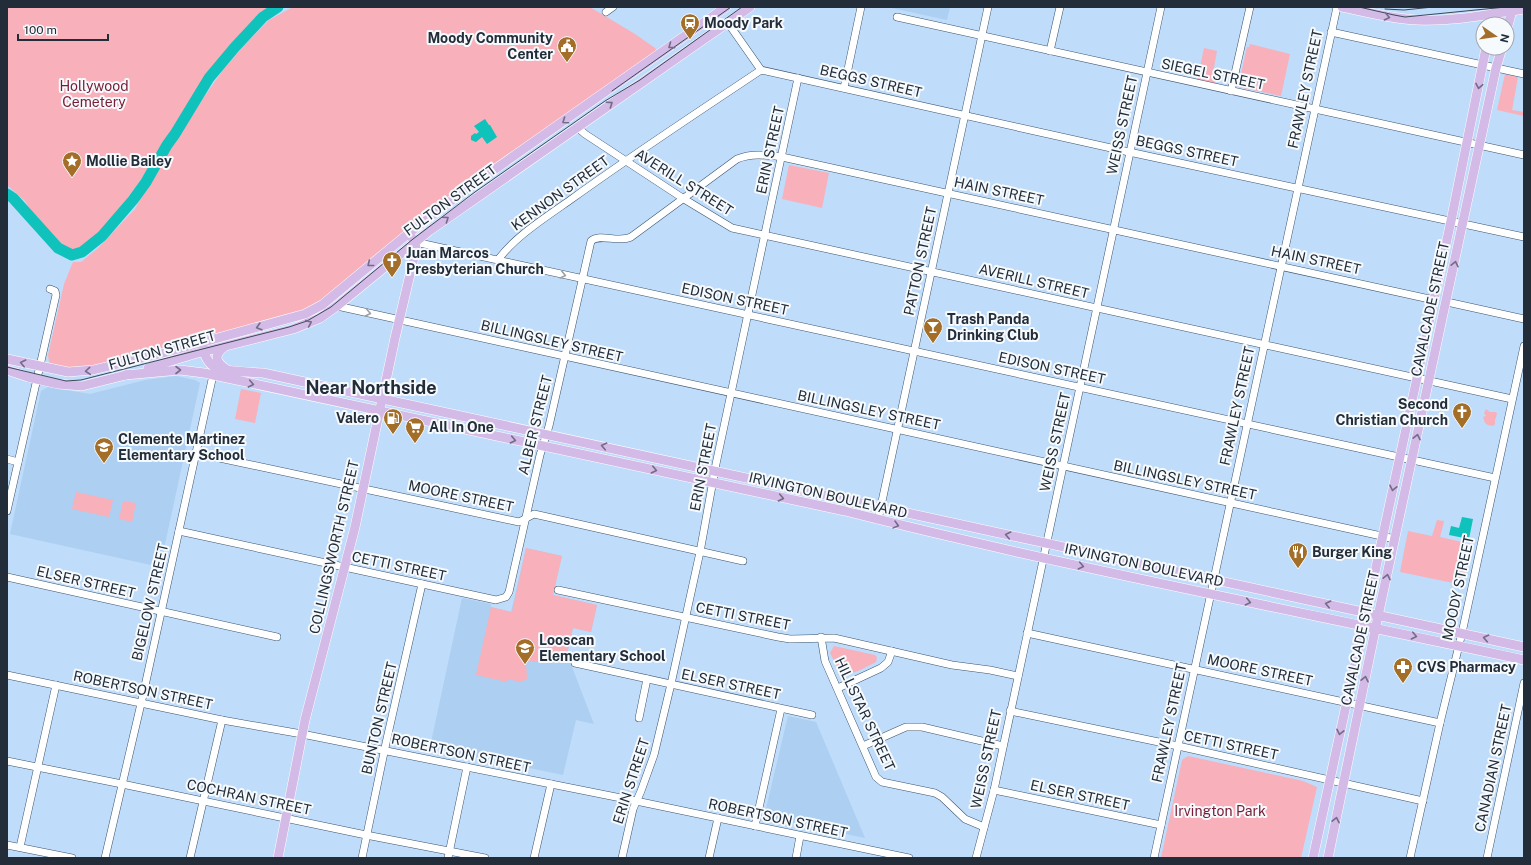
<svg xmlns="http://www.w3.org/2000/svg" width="1531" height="865" viewBox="0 0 1531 865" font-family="'Public Sans',sans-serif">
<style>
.built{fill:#adcff1}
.green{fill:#f8b0ba}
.water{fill:#0fc2bb}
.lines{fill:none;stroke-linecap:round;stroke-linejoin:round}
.river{stroke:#0fc2bb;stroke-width:11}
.minor-casing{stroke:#3b546d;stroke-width:8}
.major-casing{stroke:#fff;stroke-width:10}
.minor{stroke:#fff;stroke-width:7}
.major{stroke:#d4bae7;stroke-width:9}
.tram{stroke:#3c4a59;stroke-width:1}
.oneway{stroke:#726c87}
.oneway2{stroke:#9ca0a6}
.labels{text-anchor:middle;stroke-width:4;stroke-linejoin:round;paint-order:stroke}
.poi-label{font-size:14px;font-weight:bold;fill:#222d39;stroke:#f7fafd;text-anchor:start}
.street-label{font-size:14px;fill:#222d39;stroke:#f7fafd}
.park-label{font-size:14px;fill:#761c34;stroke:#f7fafd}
.district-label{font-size:18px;font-weight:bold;fill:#222d39;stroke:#f7fafd}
</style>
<rect width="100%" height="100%" fill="#bfdcfa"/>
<!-- built -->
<g class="built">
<path d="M887,7h63l-3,13z"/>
<path d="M176,376l19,4 5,3 -40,184 -150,-33 31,-143 7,-4 42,7 55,-14z"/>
<path d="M526,548l36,8 -9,39 44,10 -6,27 -18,-4 -6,26 27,70 -18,-4 -13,55 -133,-28 32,-149 29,6v3l20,5z"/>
<path d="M788,716l28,6 49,116 -101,-21z"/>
</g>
<!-- green -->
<g class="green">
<path d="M7,7h262l-9,6 -26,28 -21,26 -64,101 -23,32 -26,32 -14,12 -14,8 -21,-14 -11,-12 -15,-25 -18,-16z"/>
<path d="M293,7h297l45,27 20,14 3,5 -150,101 -195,154 -214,59c-16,1 -37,5 -50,-5l-1,-7 16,-71 9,-22h8l17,-14 37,-39 27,-48 42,-64 19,-27 23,-27 23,-23z"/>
<path d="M1250,44l40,10 -9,42 -43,-9 9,-40h2z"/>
<path d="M1204,48l13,3 -5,27 4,1 -1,6 -18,-4z"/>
<path d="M1505,74l13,3 -6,33 12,2v4l-27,-6z"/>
<path d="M789,165l40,8 -7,35 -40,-9z"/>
<path d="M241,389l20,4 -6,30 -20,-4z"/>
<path d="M1486,409l4,3h6l1,2 -2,6v4l-2,2 -5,-1 -3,-2 -2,-6 3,-1 -2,-3z"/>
<path d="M76,492l37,8 -4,17 -37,-8z"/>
<path d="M123,501l13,2 -4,19 -13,-3z"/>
<path d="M1437,520l7,1 -4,16 31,7 -8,41 -63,-13 8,-41 24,5z"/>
<path d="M526,548l36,8 -9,39 44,10 -6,27 -18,-4 -6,26 2,5 -30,3 -13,-1 1,18 -7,3 -12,-3 -1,3 -31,-7 15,-68 21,5z"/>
<path d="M834,646l41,9 2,2 -1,5c-11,5 -24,15 -36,10l-10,-19z"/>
<path d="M1188,756l115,25 14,6 -16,71h-140l21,-98z"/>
</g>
<!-- water -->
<g class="water">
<path d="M485,119l4,6h1l7,12 -10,7 -5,-7 -6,5 -5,-2v-4l4,-3 1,1 3,-2 -5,-6z"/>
<path d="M1462,517l11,2 -4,20 -20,-4 2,-9 8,2z"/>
</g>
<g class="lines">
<!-- river -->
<path class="river" d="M7,194l6,4 45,50 14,7 10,-3 20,-16 31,-36 13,-18 21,-37 8,-11 34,-56 26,-31 28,-30 15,-10"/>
<defs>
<g id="minor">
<path d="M606,12l7,-5"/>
<path d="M897,17l627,138"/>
<path d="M728,23l33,47 368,82 395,85"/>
<path d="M1331,32l193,42"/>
<path d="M1050,51l10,-44"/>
<path d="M844,88l17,-81"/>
<path d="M1231,91l19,-84"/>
<path d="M577,127l8,7 99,65 48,29 780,171"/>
<path d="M415,242l1080,236"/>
<path d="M498,260c16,-23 51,-45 75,-62 61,-44 125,-86 188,-128"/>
<path d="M1447,302l77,17"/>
<path d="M337,306l1058,233"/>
<path d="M196,453l323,69 15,-8 209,47"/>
<path d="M7,459l11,3"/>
<path d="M7,511l49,-216 -1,-4 -5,-2"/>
<path d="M878,520l110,-513"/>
<path d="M179,531l317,69 10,-3 3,-5 31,-137 9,-29 42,-185c9,-8 27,2 40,-4l106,-78c15,-6 29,-4 45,-2l652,143"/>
<path d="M7,577l270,60"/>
<path d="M558,590l220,47 12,2 44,-1 118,27 38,5 28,6"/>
<path d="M1027,633l413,90"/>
<path d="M821,637l4,24 51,116 6,5 53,11 7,4 23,22 19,8"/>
<path d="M575,663l237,52"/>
<path d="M7,675l215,45 80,14 334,67 273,57"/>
<path d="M838,688l43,-20 7,-6 4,-11"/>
<path d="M1010,711l168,35 245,55"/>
<path d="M639,718l8,-39"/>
<path d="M863,746l43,-19h16l81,19"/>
<path d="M7,761l115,23 244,51 119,23"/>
<path d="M994,790l167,35"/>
<path d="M755,826l26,-117"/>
<path d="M7,845l65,13"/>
<path d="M20,847l36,-162"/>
<path d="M105,858l38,-163 70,-320"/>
<path d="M190,858l32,-138"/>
<path d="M362,858l24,-115 36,-159"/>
<path d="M448,858l19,-91"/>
<path d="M534,858l17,-74"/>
<path d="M622,858l11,-49 8,-18 13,-36 17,-71 29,-132 16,-88 82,-386"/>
<path d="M709,858l9,-40"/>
<path d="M796,858l4,-22"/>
<path d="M976,858l18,-68 167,-783"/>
<path d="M1154,858l183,-851"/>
<path d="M1410,858l30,-135 22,-90 62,-287"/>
<path d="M1487,858l37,-175"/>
</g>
<g id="major">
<path d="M1342,7c25,5 50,12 75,13 36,2 72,-6 107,-11"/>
<path d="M1491,24l5,-17"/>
<path d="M1507,29l6,-22"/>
<path d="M202,343c2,8 3,17 11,23 7,6 40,6 50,7l1261,274"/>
<path d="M224,347c-11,9 -8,15 2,22"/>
<path d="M7,359l61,13 25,-2 74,-18 138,-38 17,-9 87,-72 55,-42 262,-184"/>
<path d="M148,368l46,-14 99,-25 27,-11 17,-12 92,-75 321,-224"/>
<path d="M7,370l21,7 30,7 24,2 48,-12"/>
<path d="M125,375l55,-5 24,3 641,138c225,57 453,100 679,149"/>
<path d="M278,858l27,-138 50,-193 40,-189 21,-89 -1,-7 -3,-4"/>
<path d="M1313,858l138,-637 35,-173"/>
<path d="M1328,858l50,-242 118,-548 6,-20"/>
</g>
</defs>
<!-- minor casing -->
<use href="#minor" class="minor-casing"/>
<!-- major casing -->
<use href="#major" class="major-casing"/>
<!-- minor -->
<use href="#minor" class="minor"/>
<!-- major -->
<use href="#major" class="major"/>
<!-- tram -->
<g class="tram">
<path d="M1359,7l35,8 11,2 101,-10"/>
<path d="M1385,9l19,1 29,-3"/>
<path d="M612,91l119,-84"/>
<path d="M7,367l59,14 15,-1 208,-53 18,-6 24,-14 82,-68 62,-47 130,-91 35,-21 102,-73"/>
</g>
</g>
<!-- one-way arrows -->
<defs><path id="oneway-chevron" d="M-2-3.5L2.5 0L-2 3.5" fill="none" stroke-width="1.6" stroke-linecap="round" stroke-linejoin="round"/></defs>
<g class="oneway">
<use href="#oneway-chevron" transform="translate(1387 17) rotate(12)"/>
<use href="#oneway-chevron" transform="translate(671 46) rotate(144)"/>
<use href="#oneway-chevron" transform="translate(1479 86) rotate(101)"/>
<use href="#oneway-chevron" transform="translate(610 104) rotate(-34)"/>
<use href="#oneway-chevron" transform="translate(565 121) rotate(145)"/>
<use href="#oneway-chevron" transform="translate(446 219) rotate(-35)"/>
<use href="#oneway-chevron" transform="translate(370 264) rotate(141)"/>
<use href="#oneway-chevron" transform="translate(1455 264) rotate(-78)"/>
<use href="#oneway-chevron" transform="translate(309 323) rotate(-24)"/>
<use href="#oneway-chevron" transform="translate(259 327) rotate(164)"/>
<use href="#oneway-chevron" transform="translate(23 363) rotate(-167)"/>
<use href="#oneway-chevron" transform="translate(178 370)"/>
<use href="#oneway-chevron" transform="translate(88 371) rotate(175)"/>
<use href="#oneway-chevron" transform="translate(251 384) rotate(11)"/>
<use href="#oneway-chevron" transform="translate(1417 437) rotate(-78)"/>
<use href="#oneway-chevron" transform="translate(513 440) rotate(12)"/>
<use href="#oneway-chevron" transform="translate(604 446) rotate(-168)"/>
<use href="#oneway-chevron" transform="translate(654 470) rotate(13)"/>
<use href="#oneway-chevron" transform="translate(1393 488) rotate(102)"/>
<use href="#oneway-chevron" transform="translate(781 498) rotate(12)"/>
<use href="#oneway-chevron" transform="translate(896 525) rotate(15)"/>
<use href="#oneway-chevron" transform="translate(1008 535) rotate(-168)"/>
<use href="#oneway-chevron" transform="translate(1081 566) rotate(12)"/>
<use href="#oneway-chevron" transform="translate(1387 577) rotate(-78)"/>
<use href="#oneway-chevron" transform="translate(1248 602) rotate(12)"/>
<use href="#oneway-chevron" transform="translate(1328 604) rotate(-167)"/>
<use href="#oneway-chevron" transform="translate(1414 636) rotate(12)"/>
<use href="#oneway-chevron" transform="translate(1486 638) rotate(-168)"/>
<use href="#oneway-chevron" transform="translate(1365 679) rotate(-78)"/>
<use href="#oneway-chevron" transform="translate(1340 732) rotate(102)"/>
<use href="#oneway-chevron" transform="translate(1336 820) rotate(-78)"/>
</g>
<g class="oneway2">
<use href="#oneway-chevron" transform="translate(563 275) rotate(13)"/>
<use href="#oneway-chevron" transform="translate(368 313) rotate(12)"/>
</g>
<!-- icons -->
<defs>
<symbol id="station-pin" viewBox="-11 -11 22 30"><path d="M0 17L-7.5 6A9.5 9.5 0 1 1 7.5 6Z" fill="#a36e28" stroke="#f7fafd"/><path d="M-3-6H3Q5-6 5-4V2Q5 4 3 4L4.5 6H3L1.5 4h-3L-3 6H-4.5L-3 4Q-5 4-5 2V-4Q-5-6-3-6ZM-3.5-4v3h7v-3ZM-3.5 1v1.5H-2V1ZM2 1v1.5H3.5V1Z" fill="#fff"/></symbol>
<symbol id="civic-pin" viewBox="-11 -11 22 30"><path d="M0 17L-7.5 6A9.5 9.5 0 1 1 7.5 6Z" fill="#a36e28" stroke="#f7fafd"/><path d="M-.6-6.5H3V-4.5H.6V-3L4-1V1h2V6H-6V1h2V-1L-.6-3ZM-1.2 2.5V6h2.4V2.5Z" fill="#fff"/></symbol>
<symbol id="sight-pin" viewBox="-11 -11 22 30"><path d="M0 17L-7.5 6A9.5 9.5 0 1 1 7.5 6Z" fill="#a36e28" stroke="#f7fafd"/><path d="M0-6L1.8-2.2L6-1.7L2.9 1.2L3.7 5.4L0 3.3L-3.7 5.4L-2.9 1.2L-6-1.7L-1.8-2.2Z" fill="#fff"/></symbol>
<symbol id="church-pin" viewBox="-11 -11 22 30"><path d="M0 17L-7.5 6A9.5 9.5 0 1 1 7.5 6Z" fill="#a36e28" stroke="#f7fafd"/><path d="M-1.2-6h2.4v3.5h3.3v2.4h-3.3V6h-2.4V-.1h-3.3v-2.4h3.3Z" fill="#fff"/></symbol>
<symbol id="bar-pin" viewBox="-11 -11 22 30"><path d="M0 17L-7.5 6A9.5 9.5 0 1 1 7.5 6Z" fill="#a36e28" stroke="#f7fafd"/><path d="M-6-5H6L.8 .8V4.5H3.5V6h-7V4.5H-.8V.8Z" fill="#fff"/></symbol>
<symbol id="fuel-pin" viewBox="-11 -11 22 30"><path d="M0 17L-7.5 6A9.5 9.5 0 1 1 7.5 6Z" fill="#a36e28" stroke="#f7fafd"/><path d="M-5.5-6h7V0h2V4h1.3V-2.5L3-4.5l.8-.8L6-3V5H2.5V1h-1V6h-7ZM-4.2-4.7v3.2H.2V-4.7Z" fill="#fff"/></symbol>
<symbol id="supermarket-pin" viewBox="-11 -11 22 30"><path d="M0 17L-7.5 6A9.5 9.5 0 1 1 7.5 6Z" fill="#a36e28" stroke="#f7fafd"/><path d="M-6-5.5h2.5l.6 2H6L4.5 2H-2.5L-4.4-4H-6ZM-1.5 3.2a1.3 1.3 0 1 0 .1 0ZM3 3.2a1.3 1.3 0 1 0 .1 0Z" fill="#fff"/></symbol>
<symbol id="school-pin" viewBox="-11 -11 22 30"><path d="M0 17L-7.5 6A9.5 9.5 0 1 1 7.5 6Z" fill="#a36e28" stroke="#f7fafd"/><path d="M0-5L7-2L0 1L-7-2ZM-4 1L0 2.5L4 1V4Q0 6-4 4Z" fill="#fff"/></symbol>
<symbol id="restaurant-pin" viewBox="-11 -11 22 30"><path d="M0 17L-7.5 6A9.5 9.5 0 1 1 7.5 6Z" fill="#a36e28" stroke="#f7fafd"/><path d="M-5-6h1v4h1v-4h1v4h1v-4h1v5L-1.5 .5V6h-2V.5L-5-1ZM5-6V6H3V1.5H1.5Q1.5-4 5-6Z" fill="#fff"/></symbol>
<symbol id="pharmacy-pin" viewBox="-11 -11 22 30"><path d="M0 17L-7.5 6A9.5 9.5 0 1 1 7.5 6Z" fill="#a36e28" stroke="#f7fafd"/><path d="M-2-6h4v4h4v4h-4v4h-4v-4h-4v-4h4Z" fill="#fff"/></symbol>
</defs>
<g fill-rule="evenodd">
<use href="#station-pin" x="679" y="12" width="22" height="30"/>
<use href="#civic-pin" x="556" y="35" width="22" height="30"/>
<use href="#sight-pin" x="61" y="150" width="22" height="30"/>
<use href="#church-pin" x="381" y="250" width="22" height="30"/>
<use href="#bar-pin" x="922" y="316" width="22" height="30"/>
<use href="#church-pin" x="1451" y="401" width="22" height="30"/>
<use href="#fuel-pin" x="382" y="407" width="22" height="30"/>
<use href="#supermarket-pin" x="404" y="416" width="22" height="30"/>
<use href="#school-pin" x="93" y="436" width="22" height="30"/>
<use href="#restaurant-pin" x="1287" y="541" width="22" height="30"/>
<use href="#school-pin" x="514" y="637" width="22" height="30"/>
<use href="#pharmacy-pin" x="1392" y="656" width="22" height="30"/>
</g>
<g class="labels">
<!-- poi labels -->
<g class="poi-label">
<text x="704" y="28">Moody Park</text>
<text x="553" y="43" text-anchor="end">Moody Community<tspan x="553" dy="16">Center</tspan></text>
<text x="86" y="166">Mollie Bailey</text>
<text x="406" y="258">Juan Marcos<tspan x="406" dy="16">Presbyterian Church</tspan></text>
<text x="947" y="324">Trash Panda<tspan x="947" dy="16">Drinking Club</tspan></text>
<text x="1448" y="409" text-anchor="end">Second<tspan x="1448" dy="16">Christian Church</tspan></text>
<text x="379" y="423" text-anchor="end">Valero</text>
<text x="429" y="432">All In One</text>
<text x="118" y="444">Clemente Martinez<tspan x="118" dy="16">Elementary School</tspan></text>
<text x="1312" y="557">Burger King</text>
<text x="539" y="645">Looscan<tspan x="539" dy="16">Elementary School</tspan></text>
<text x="1417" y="672">CVS Pharmacy</text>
</g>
<!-- street labels -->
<g class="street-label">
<text transform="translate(1213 74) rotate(12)" y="5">SIEGEL STREET</text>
<text transform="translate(871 81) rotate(13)" y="5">BEGGS STREET</text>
<text transform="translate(1305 89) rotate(-78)" y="5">FRAWLEY STREET</text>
<text transform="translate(1122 125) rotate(-78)" y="5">WEISS STREET</text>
<text transform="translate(770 150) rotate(-78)" y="5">ERIN STREET</text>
<text transform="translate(1187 151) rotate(12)" y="5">BEGGS STREET</text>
<text transform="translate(684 182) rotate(32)" y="5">AVERILL STREET</text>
<text transform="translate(999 191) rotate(12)" y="5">HAIN STREET</text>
<text transform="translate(560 193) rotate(-36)" y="5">KENNON STREET</text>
<text transform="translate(450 200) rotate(-36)" y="5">FULTON STREET</text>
<text transform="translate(1316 260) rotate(12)" y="5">HAIN STREET</text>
<text transform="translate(920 261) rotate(-78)" y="5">PATTON STREET</text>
<text transform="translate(1034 281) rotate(13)" y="5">AVERILL STREET</text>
<text transform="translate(735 299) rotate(12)" y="5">EDISON STREET</text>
<text transform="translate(1430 309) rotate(-78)" y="5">CAVALCADE STREET</text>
<text transform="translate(552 341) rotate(13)" y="5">BILLINGSLEY STREET</text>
<text transform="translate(162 350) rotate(-16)" y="5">FULTON STREET</text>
<text transform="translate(1052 368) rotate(12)" y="5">EDISON STREET</text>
<text transform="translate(1237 406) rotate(-78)" y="5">FRAWLEY STREET</text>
<text transform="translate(869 410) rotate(12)" y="5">BILLINGSLEY STREET</text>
<text transform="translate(535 425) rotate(-76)" y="5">ALBER STREET</text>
<text transform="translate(1055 442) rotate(-78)" y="5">WEISS STREET</text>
<text transform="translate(703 467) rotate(-79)" y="5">ERIN STREET</text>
<text transform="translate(1185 480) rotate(12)" y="5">BILLINGSLEY STREET</text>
<text transform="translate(828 495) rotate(13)" y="5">IRVINGTON BOULEVARD</text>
<text transform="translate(461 496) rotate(12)" y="5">MOORE STREET</text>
<text transform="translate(334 547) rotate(-77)" y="5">COLLINGSWORTH STREET</text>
<text transform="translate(1144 565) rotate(12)" y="5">IRVINGTON BOULEVARD</text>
<text transform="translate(399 566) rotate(12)" y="5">CETTI STREET</text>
<text transform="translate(86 582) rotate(13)" y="5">ELSER STREET</text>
<text transform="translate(1458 588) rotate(-78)" y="5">MOODY STREET</text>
<text transform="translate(150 602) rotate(-77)" y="5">BIGELOW STREET</text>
<text transform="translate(743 616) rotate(11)" y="5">CETTI STREET</text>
<text transform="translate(1360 638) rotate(-78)" y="5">CAVALCADE STREET</text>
<text transform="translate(1260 670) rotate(12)" y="5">MOORE STREET</text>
<text transform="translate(731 684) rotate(12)" y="5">ELSER STREET</text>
<text transform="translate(143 690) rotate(12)" y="5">ROBERTSON STREET</text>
<text transform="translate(865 714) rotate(65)" y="5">HILLSTAR STREET</text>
<text transform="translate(379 718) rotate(-77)" y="5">BUNTON STREET</text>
<text transform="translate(1169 723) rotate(-78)" y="5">FRAWLEY STREET</text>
<text transform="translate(1231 745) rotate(12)" y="5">CETTI STREET</text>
<text transform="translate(461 753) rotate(12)" y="5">ROBERTSON STREET</text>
<text transform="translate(986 759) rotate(-78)" y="5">WEISS STREET</text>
<text transform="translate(1493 768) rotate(-78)" y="5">CANADIAN STREET</text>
<text transform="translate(631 781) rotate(-72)" y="5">ERIN STREET</text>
<text transform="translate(1080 795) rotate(12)" y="5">ELSER STREET</text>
<text transform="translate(249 797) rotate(12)" y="5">COCHRAN STREET</text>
<text transform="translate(778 818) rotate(12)" y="5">ROBERTSON STREET</text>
</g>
<!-- park labels -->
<g class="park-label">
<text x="94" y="91">Hollywood<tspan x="94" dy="16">Cemetery</tspan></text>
<text x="1220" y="816">Irvington Park</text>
</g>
<!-- district labels -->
<g class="district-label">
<text x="371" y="394">Near Northside</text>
</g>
</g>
<!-- border -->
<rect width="1531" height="865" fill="none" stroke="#222d39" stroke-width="16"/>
<!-- north arrow -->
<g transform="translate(1495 36) rotate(103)"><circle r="19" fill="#f7fafd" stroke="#a2a8af"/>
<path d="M0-3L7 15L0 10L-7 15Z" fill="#a36e28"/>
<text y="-6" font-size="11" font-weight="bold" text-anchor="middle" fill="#222d39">N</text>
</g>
<!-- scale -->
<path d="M18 34v6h90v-6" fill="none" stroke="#222d39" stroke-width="2"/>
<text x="24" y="34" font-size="12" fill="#222d39" stroke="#f7fafd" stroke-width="3" paint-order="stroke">100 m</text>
</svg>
